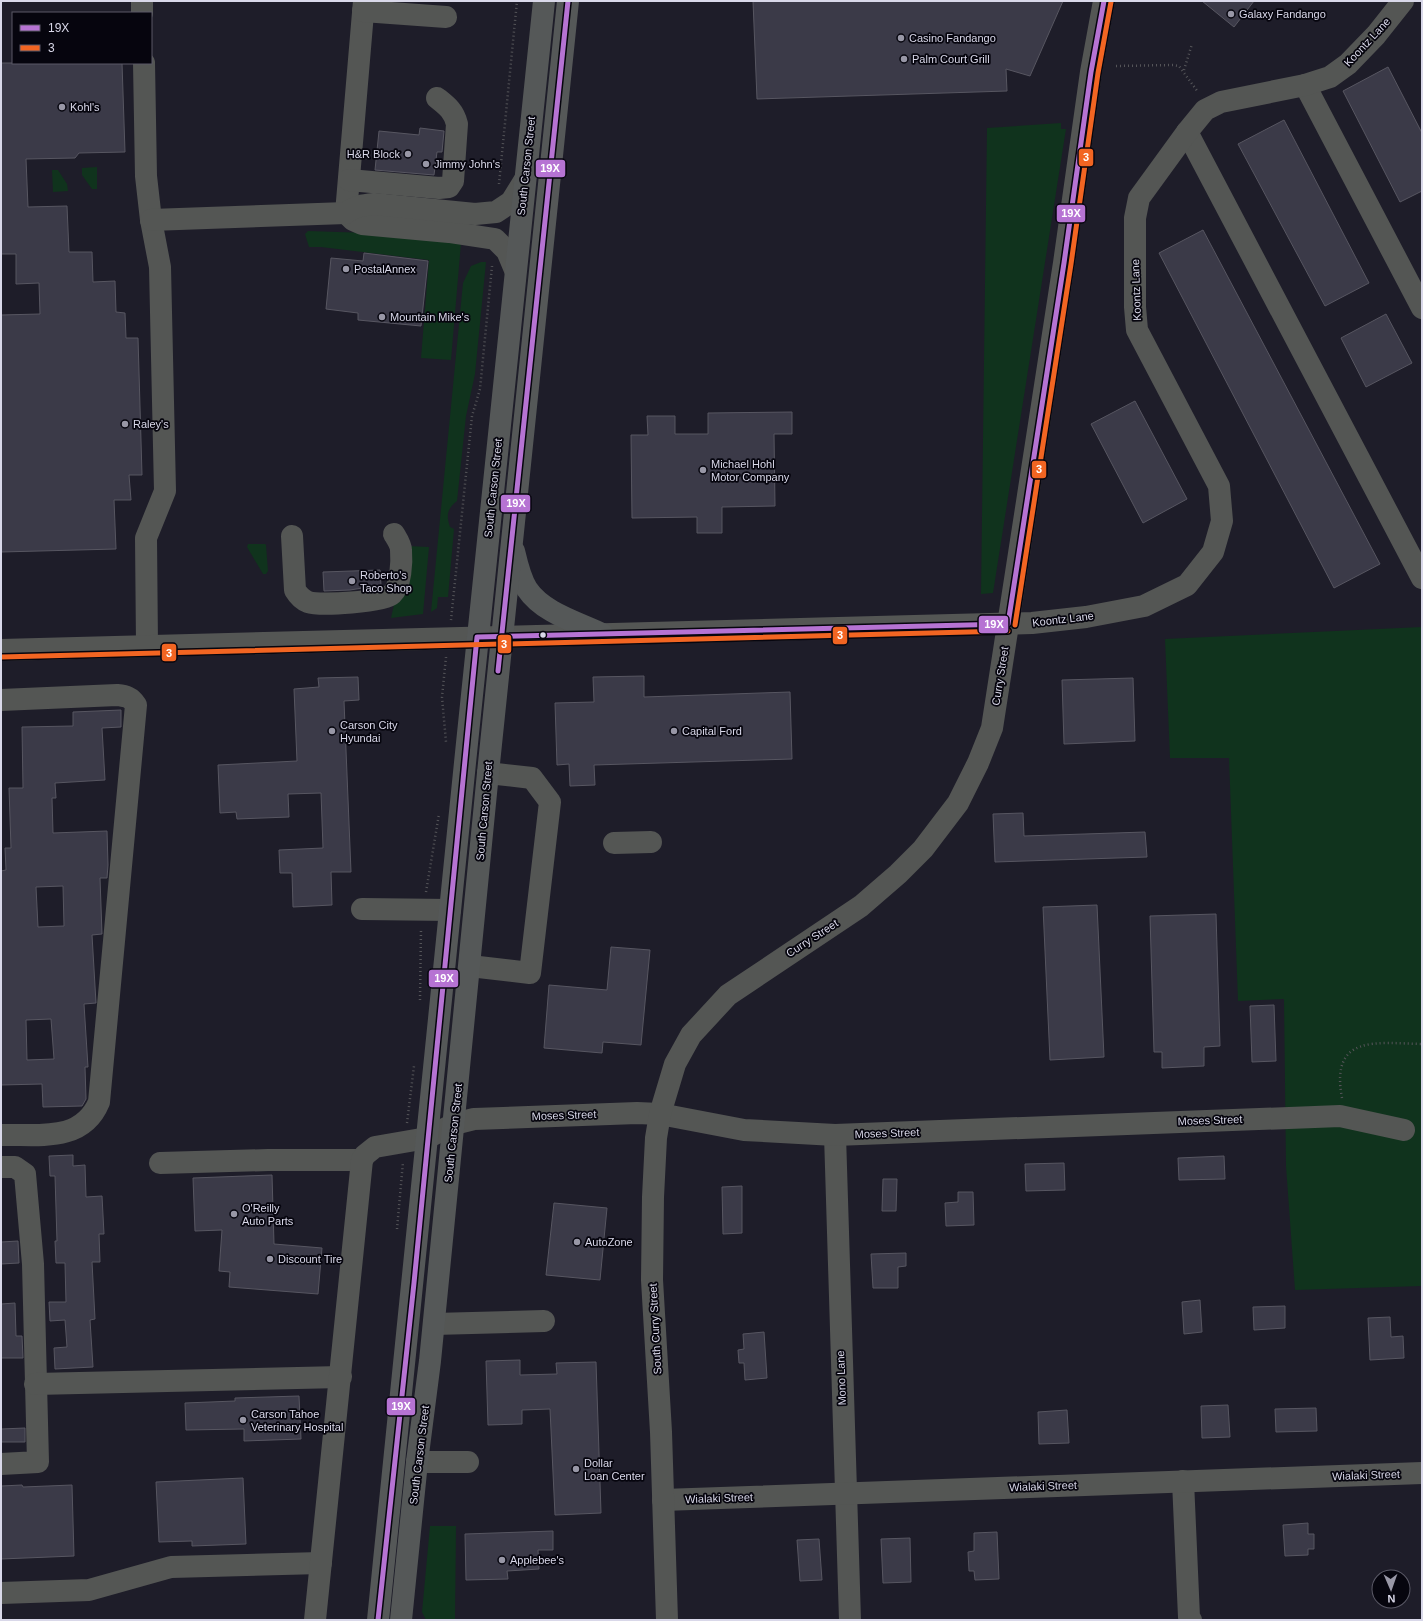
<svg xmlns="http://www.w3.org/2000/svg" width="1423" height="1621" viewBox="0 0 1423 1621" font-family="Helvetica,sans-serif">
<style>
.green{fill:#10331d}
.building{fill:#3b3a48;stroke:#575661;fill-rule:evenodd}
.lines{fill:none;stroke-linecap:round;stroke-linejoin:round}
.path{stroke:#555559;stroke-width:2.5;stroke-dasharray:1 3;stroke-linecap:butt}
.minor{stroke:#545654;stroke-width:22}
.major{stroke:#555858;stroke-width:22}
.bus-1-casing{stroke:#06050e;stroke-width:8}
.bus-2-casing{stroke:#06050e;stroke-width:8}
.bus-1{stroke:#b673d3;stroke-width:5}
.bus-2{stroke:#f26522;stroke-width:5}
.poi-dot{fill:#9897a6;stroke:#06050e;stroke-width:1.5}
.bus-dot{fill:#d9d8e9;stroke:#06050e;stroke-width:1.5}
.labels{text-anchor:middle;stroke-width:3.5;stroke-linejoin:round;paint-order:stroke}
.poi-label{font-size:11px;fill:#d9d8e9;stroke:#06050e;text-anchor:start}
.street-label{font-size:11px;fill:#d9d8e9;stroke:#06050e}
.line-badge{stroke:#06050e;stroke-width:1.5}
.badge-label{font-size:11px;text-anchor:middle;font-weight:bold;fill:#fff}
</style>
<rect width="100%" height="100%" fill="#1e1d29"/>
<!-- green -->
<g class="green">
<path d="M1061,123v6h5l-73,464 -12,1 6,-466z"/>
<path d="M97,167v22h-5l-10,-14v-7z"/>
<path d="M52,170h6l9,14 1,7 -15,1z"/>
<path d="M308,231l60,2 93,10 -10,117 -30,-2 8,-98 -108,-13h-12l-4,-13z"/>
<path d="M481,262h5l-11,112 -9,42 -9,85c-10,8 -11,14 -7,26l4,2 -6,68h-10l-1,11 -6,4 32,-329 8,-17z"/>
<path d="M248,544h17l1,1 2,26 -2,3h-3l-16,-27z"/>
<path d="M407,546l22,1 -6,67 -32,4z"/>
<path d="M1422,627v659l-127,4 -9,-124 -2,-167 -46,2 -9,-243h-59l-5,-119z"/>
<path d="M430,1526h26l-1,94h-29l-4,-8z"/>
</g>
<!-- building -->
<g class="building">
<path d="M753,1h310l-33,75 -24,-7 1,22 -250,8z"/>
<path d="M1202,1h52l-20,26z"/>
<path d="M1,63h121l3,89 -46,1 -4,5 -49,1 2,48 39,-1 2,46h23l1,30 22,-1 1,31 9,1 1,25h12l4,137h-13l2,25h-17l2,49 -115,3v-237l39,-1 -1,-31 -23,1v-30h-15z"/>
<path d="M1388,67l34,66v58l-22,11 -57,-111z"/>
<path d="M1284,120l85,163 -44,23 -87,-162z"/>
<path d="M420,128l24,3 -2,21h-5l-3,23 -59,-5 4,-39 40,4z"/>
<path d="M1203,230l177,334 -46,24 -175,-335z"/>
<path d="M364,253l64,8 -7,65 -63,-6v-7l-32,-4 5,-51 32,3z"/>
<path d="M1386,314l26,49 -46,24 -25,-49z"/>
<path d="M1135,401l52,98 -44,24 -52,-99z"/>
<path d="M792,412v22h-18l1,72 -53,1v26h-25v-16l-65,1 -1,-83h17l-1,-19h28v18h33v-21z"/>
<path d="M380,570l1,15 -31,5 -26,1 -1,-19z"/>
<path d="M644,676v21l146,-5 2,67 -198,6 1,20 -25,1 -1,-22 -12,1 -2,-62 39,-1 -1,-25z"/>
<path d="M358,677l1,23 -15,1 7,171h-20l1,33 -39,2 -1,-34h-12l-1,-23 44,-2 -2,-55 -33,1 1,23 -52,2 -1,-7 -16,1 -2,-48 79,-4 -3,-72 25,-2 -1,-9z"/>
<path d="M1133,678l2,63 -71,3 -2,-64z"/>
<path d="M121,710v17l-19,1 3,52 -50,3 1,15h-4l1,35 54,-2 1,34 -1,13h-7l2,56 -10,1 4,68 -12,1 4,63h-3l1,32 -4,7 -39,1 -1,-23 -41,1v-214l5,-1 -1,-22h6l-2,-60h14l-1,-61 51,-1v-14zM63,886l1,40 -26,1 -2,-40zM51,1019l3,40 -27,1 -1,-40z"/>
<path d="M1023,813l1,23 121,-4 2,25 -152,5 -2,-48z"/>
<path d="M1097,905l7,152 -54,3 -7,-153z"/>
<path d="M1216,914l4,132 -16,1v19l-42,2v-16h-8l-4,-136z"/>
<path d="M611,947l39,3 -9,95 -38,-3 -1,11 -58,-5 5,-63 58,5z"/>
<path d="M1274,1005l2,56 -24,1 -2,-56z"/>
<path d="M73,1155v11l12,-1 1,32 16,-1 2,38h-5l1,28h-8l3,57 -5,1 3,47 -38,2 -1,-21 13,-1 -2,-27 -15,1 -1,-19h17l-1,-39h-9l-1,-22h2l-2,-65h-5l-1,-20z"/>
<path d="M1224,1156l1,23 -46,1 -1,-22z"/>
<path d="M1064,1163l1,27 -39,1 -1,-27z"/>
<path d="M272,1175l2,69 48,4 -4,46 -89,-7 1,-15 -11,-1 3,-41 -27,1 -2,-53z"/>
<path d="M883,1179h14l-1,32h-14z"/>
<path d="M742,1186v47l-19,1 -1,-47z"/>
<path d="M958,1192h15l1,33 -28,1 -1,-23 13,-1z"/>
<path d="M554,1203l53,5 -7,72 -54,-5z"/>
<path d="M18,1241l1,22 -18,1v-22z"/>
<path d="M906,1253v13l-8,1v21h-25l-2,-34z"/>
<path d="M1200,1300l2,32 -18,2 -2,-32z"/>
<path d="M15,1303l1,33h6l1,22h-22v-54z"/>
<path d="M1285,1306v22l-31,2 -1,-23z"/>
<path d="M1390,1317l1,20 12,-1 1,22 -34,2 -2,-42z"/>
<path d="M764,1332l3,46 -22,2 -1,-17h-5l-1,-13 6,-1 -1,-15z"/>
<path d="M520,1360v15l37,-1 -1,-11 40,-1 5,151 -46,2 -5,-106 -28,1v14l-34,1 -2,-64z"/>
<path d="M299,1396l2,43 -57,2v-12l-58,1 -1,-27 50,-2v-3z"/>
<path d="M1228,1405l2,32 -28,1 -1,-32z"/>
<path d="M1316,1408l1,23 -41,1 -1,-23z"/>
<path d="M1067,1410l2,33 -30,1 -1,-32z"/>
<path d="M25,1428v14h-24v-13z"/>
<path d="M243,1478l3,66 -54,2v-5l-33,1 -3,-60z"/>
<path d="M22,1485l1,2 49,-2 2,71 -73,3v-73z"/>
<path d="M1308,1523v11h6v15h-6v6l-23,1 -2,-31z"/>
<path d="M553,1531v19h-15l1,19 -32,2 1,8 -42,1 -1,-46z"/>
<path d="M997,1532l2,47 -24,1 -1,-9h-5l-1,-19 6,-1v-18z"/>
<path d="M910,1538l1,44 -28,1 -2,-44z"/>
<path d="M819,1539l3,41 -22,1 -3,-41z"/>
</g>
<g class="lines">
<!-- path -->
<g class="path">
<path d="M1116,66l57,-1 6,1 19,26"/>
<path d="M1184,70l8,-26"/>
<path d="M499,184l18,-183"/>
<path d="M451,620l21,-204 8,-27 12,-123"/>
<path d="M446,657l-4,40 4,45"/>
<path d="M426,892l13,-78"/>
<path d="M420,1000l1,-71"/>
<path d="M1342,1098c-12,-64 34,-55 80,-54"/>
<path d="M407,1123l7,-57"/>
<path d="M397,1229l6,-67"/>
</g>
<!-- minor -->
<g class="minor">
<path d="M142,1v12"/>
<path d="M364,1l-18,212 7,7 9,4 87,8 46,7 12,12 8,19"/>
<path d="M363,11l83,6"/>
<path d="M144,63l2,113 5,44 9,47 5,224 -19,47 1,108"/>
<path d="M1305,85l117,223"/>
<path d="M1187,132l235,446"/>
<path d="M349,180l90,8 10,-1 4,-6 4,-57c-3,-13 -10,-18 -20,-26"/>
<path d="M151,220l195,-7c9,-7 17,-8 28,-9l101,10 21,-2 15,-10 13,-21"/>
<path d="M292,536l3,54c3,5 8,10 13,12 12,4 76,0 84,-8 9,-8 10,-32 9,-44 0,-5 -4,-11 -7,-16"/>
<path d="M1,650l1031,-27 54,-6 58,-11 43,-21 26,-33 9,-31 -3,-35 -82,-156 -2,-23v-89l4,-20 48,-66 18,-22 16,-8 84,-17 25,-8 18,-13 28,-29 27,-34"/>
<path d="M1,700l116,-5c9,1 14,2 19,10l-37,397c-17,41 -61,32 -98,33"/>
<path d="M614,843l37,-1"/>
<path d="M362,909l88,1"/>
<path d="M470,966l60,7 20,-171 -18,-24 -44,-5"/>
<path d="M835,1135l15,485"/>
<path d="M160,1163l108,-3h94"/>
<path d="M1,1167h14l10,7 8,90 5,198 -37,2"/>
<path d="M434,1324l110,-3"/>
<path d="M35,1384l306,-7"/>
<path d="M417,1462h51"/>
<path d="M1183,1481l6,136 2,3"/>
<path d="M663,1500l759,-27"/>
<path d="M1,1593l88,-3 82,-23 150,-4"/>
<path d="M315,1620l47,-460 3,-5 10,-8 52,-9 27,-14 20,-5 163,-6 23,1 84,16 91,5 505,-19 64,14"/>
<path d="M667,1620l-6,-188 -9,-152 1,-83 3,-59 4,-24 15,-50 16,-29 37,-40 133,-89 37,-32 25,-25 35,-46 20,-40 14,-35 72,-465 27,-191 13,-71"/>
</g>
<!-- major -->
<g class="major">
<path d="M514,551c3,13 6,27 13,38 16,24 50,33 75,45"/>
<path d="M378,1620c57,-539 107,-1080 166,-1619"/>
<path d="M401,1620l16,-158 13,-101 58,-588 80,-772"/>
</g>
<defs>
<g id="bus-1">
<path d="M498,671l70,-670"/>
<path d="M378,1620l36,-337 63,-646 531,-13 56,-361 27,-191 13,-71"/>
</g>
<g id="bus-2">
<path d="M1015,625l56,-361 27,-191 13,-71"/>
<path d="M1,657l1007,-26"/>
</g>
</defs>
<!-- bus-1 casing -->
<use href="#bus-1" class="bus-1-casing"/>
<!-- bus-2 casing -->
<use href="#bus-2" class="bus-2-casing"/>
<!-- bus-1 -->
<use href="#bus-1" class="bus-1"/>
<!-- bus-2 -->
<use href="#bus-2" class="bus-2"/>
</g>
<!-- markers -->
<g class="poi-dot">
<circle cx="1231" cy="14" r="4"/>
<circle cx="901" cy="38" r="4"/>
<circle cx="904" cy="59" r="4"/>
<circle cx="62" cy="107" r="4"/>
<circle cx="408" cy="154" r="4"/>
<circle cx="426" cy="164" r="4"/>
<circle cx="346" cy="269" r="4"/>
<circle cx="382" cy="317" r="4"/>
<circle cx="125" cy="424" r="4"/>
<circle cx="703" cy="470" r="4"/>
<circle cx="352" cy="581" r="4"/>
<circle cx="332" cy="731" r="4"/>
<circle cx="674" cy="731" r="4"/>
<circle cx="234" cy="1214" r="4"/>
<circle cx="577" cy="1242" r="4"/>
<circle cx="270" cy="1259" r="4"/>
<circle cx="243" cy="1420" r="4"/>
<circle cx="576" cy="1469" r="4"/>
<circle cx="502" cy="1560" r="4"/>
</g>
<circle class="bus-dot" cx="543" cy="635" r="3.5"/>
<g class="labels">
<!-- poi labels -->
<g class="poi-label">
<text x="1239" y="18">Galaxy Fandango</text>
<text x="909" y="42">Casino Fandango</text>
<text x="912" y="63">Palm Court Grill</text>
<text x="70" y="111">Kohl's</text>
<text x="400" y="158" text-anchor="end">H&amp;R Block</text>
<text x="434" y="168">Jimmy John's</text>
<text x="354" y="273">PostalAnnex</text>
<text x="390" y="321">Mountain Mike's</text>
<text x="133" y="428">Raley's</text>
<text x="711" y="468">Michael Hohl<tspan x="711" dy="13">Motor Company</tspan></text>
<text x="360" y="579">Roberto's<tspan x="360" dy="13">Taco Shop</tspan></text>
<text x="340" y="729">Carson City<tspan x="340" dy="13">Hyundai</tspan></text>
<text x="682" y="735">Capital Ford</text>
<text x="242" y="1212">O'Reilly<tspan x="242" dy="13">Auto Parts</tspan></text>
<text x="585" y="1246">AutoZone</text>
<text x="278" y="1263">Discount Tire</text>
<text x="251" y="1418">Carson Tahoe<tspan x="251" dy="13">Veterinary Hospital</tspan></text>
<text x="584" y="1467">Dollar<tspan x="584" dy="13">Loan Center</tspan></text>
<text x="510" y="1564">Applebee's</text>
</g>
<!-- street labels -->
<g class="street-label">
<text transform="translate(1367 42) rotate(-47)" y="4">Koontz Lane</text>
<text transform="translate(526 166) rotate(-84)" y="4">South Carson Street</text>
<text transform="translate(1136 290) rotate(-92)" y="4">Koontz Lane</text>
<text transform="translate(493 488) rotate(-84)" y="4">South Carson Street</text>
<text transform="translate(1063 619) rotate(-7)" y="4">Koontz Lane</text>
<text transform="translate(1000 676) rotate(-81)" y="4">Curry Street</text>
<text transform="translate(484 811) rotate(-85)" y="4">South Carson Street</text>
<text transform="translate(812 938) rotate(-33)" y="4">Curry Street</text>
<text transform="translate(564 1115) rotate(-2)" y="4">Moses Street</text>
<text transform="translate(1210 1120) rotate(-2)" y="4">Moses Street</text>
<text transform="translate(453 1133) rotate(-84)" y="4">South Carson Street</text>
<text transform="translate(887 1133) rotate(-2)" y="4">Moses Street</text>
<text transform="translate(655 1329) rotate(-93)" y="4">South Curry Street</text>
<text transform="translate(841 1378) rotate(-92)" y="4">Mono Lane</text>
<text transform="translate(419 1455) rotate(-83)" y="4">South Carson Street</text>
<text transform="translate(1366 1475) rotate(-2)" y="4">Wialaki Street</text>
<text transform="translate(1043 1486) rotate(-2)" y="4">Wialaki Street</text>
<text transform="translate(719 1498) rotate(-2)" y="4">Wialaki Street</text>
</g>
</g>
<g class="line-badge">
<rect x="1078" y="148" width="16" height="19" rx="4" fill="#f26522"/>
<rect x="535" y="159" width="31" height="19" rx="4" fill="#b673d3"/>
<rect x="1056" y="204" width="30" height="19" rx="4" fill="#b673d3"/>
<rect x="1031" y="460" width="16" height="19" rx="4" fill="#f26522"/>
<rect x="500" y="494" width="31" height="19" rx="4" fill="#b673d3"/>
<rect x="978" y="615" width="31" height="19" rx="4" fill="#b673d3"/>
<rect x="832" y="626" width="16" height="19" rx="4" fill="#f26522"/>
<rect x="497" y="634" width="15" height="20" rx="4" fill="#f26522"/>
<rect x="161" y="643" width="16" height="19" rx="4" fill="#f26522"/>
<rect x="428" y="969" width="31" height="19" rx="4" fill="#b673d3"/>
<rect x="386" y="1397" width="30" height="19" rx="4" fill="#b673d3"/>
</g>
<g class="badge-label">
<text x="1086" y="161">3</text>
<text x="550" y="172">19X</text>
<text x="1071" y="217">19X</text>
<text x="1039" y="473">3</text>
<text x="516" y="507">19X</text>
<text x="994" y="628">19X</text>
<text x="840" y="639">3</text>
<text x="504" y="648">3</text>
<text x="169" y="657">3</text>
<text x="444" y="982">19X</text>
<text x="401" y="1410">19X</text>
</g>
<!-- border -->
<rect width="1423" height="1621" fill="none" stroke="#d9d8e9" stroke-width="4"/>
<!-- legend -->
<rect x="12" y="12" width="140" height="52" fill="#06050e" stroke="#5a5966"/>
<rect x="20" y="25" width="20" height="6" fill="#b673d3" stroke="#5a5966"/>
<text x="48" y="32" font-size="12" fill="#d9d8e9">19X</text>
<rect x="20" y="45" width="20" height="6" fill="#f26522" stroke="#5a5966"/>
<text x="48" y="52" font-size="12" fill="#d9d8e9">3</text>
<!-- north arrow -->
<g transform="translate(1391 1589) rotate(178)"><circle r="19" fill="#06050e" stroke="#5a5966"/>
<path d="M0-3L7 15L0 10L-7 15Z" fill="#9897a6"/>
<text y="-6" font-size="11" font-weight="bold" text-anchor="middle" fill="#d9d8e9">N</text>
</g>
</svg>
